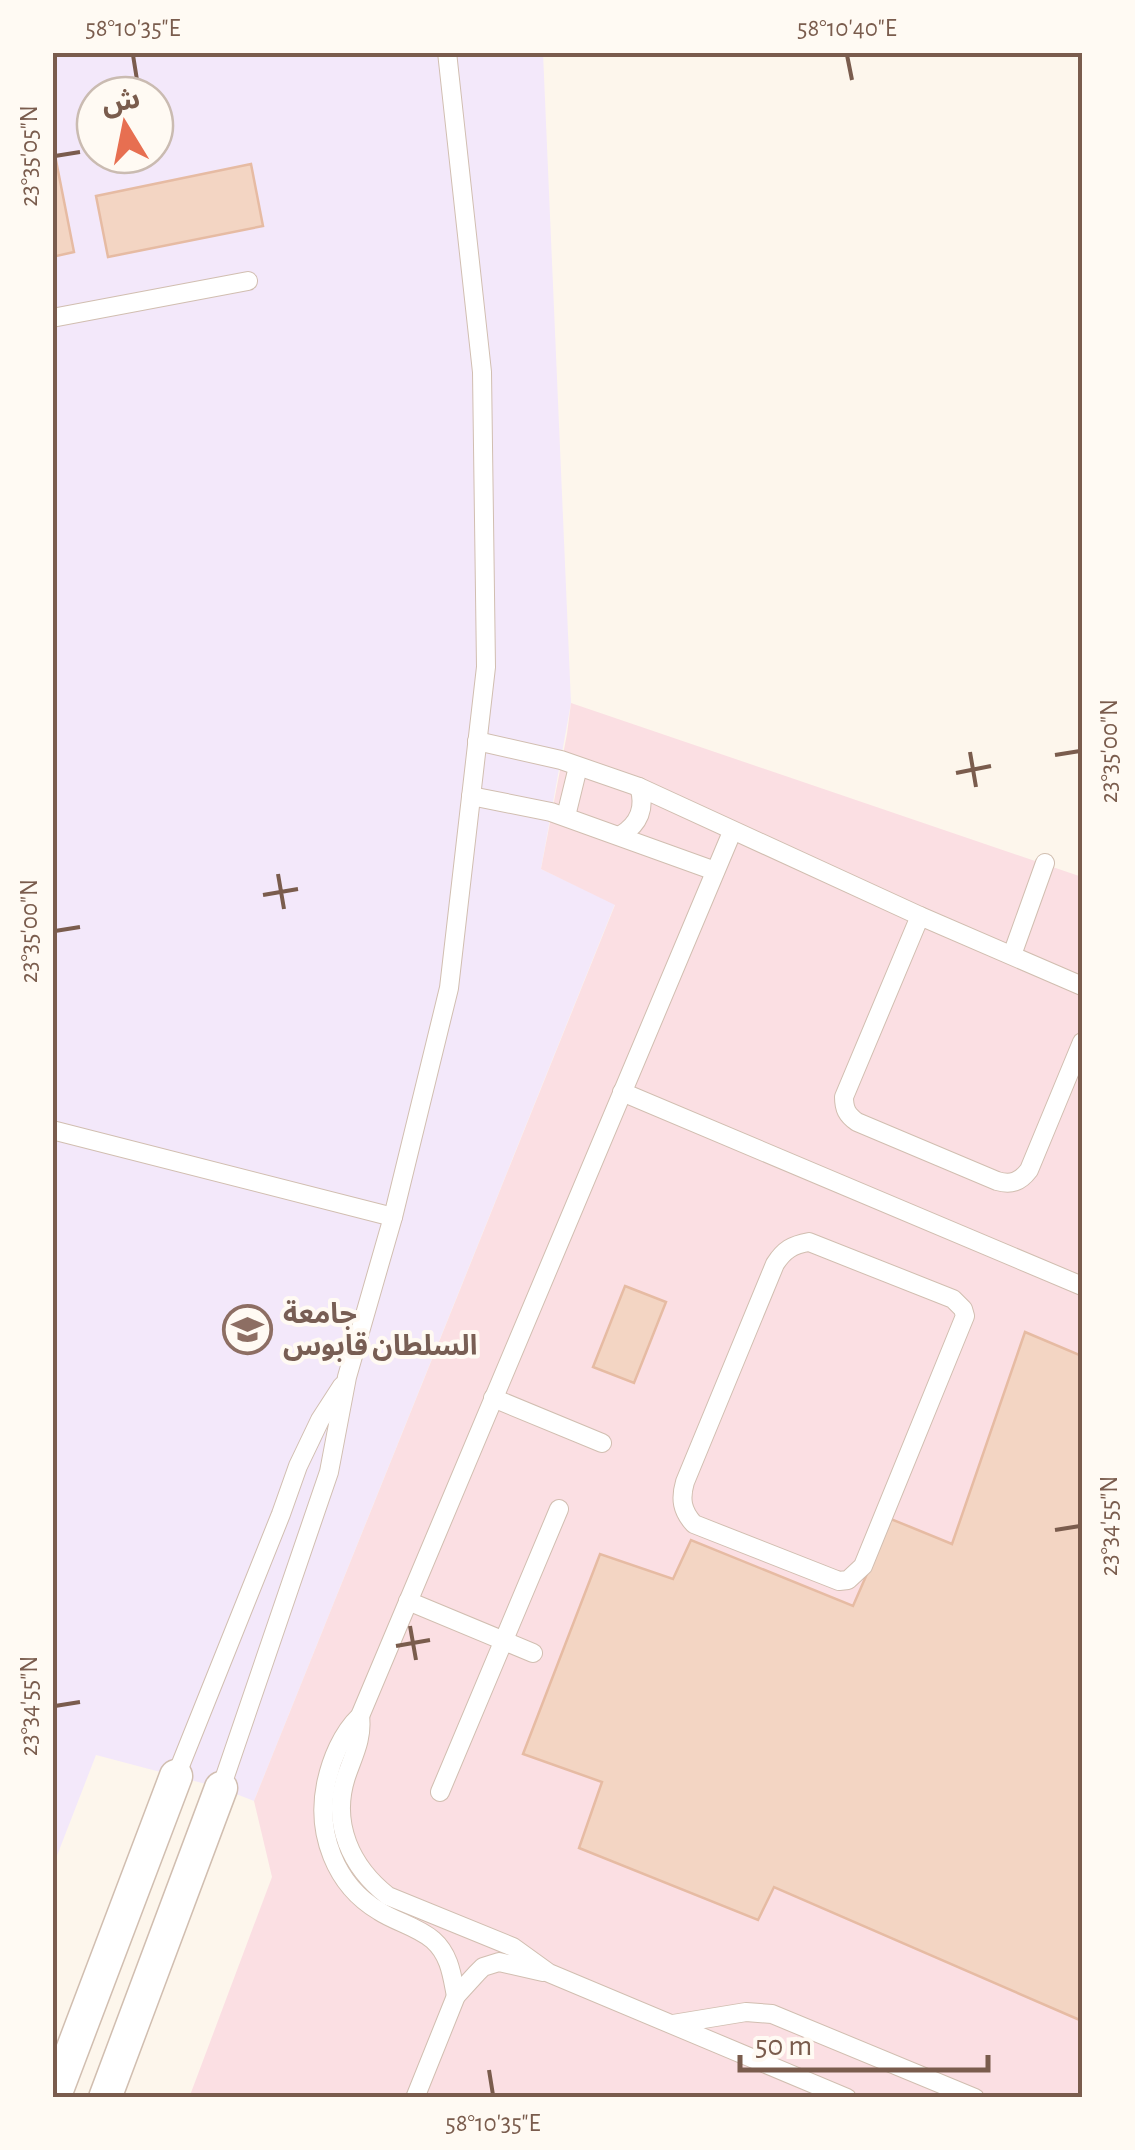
<svg xmlns="http://www.w3.org/2000/svg" width="1135" height="2150" viewBox="0 0 1135 2150" font-family="'Alegreya Sans','Noto Sans Arabic',sans-serif">
<style>
.education{fill:#f3e8fa;fill-rule:evenodd}
.medical{fill:#fbdfe3}
.building{fill:#f3d5c3;stroke:#e6bba3;stroke-width:2.5}
.lines{fill:none;stroke-linecap:round;stroke-linejoin:round}
.lane-casing{stroke:#d1beb0;stroke-width:20}
.street-casing{stroke:#d1beb0;stroke-width:35}
.lane{stroke:#fff;stroke-width:18}
.street{stroke:#fff;stroke-width:32}
.ticks{fill:none;stroke:#7a5c4d;stroke-width:4}
.labels{text-anchor:middle;stroke-width:8;stroke-linejoin:round;paint-order:stroke}
.education-label{font-size:28px;font-weight:bold;fill:#785e54;stroke:#fffaf3;text-anchor:start}
.neatline{fill:none;stroke:#7a5c4d;stroke-width:4}
.ticks-label{font-size:25px;text-anchor:middle;fill:#7a5c4d}
</style>
<rect width="100%" height="100%" fill="#fdf6ec"/>
<!-- education -->
<path class="education" d="M53,53h490l28,650 -30,166 74,35 -361,897 -33,-13 -125,-33 -43,111zM95,95h60v60h-60z"/>
<!-- medical -->
<path class="medical" d="M571,703l511,174v1220l-893,1 83,-221 -18,-76 361,-896 -74,-36 26,-135z"/>
<!-- building -->
<g class="building">
<path d="M52,140l22,112 -22,5z"/>
<path d="M251,164l12,62 -155,31 -12,-61z"/>
<path d="M625,1286l41,16 -32,81 -41,-16z"/>
<path d="M1025,1332l57,24v665l-308,-134 -16,33 -179,-72 23,-66 -79,-28 77,-200 73,25 18,-39 162,66 38,-87 61,25z"/>
</g>
<g class="lines">
<defs>
<g id="lane">
<path d="M52,318l196,-37"/>
<path d="M477,741l84,19 78,27 281,129 162,70"/>
<path d="M471,796l80,16 164,59"/>
<path d="M566,816l12,-49"/>
<path d="M621,835c18,-11 25,-27 18,-48"/>
<path d="M920,916l-76,181c0,12 3,18 13,25l140,59c14,4 23,1 32,-11l53,-128"/>
<path d="M1012,955l33,-92"/>
<path d="M622,1092l460,194"/>
<path d="M52,1130l341,87"/>
<path d="M809,1242l144,57 10,10 2,7 -102,250 -15,14 -9,1 -145,-57c-12,-13 -14,-25 -9,-42l90,-218c9,-14 17,-19 34,-22z"/>
<path d="M493,1398l109,45"/>
<path d="M408,1601l125,52"/>
<path d="M360,1716c3,23 -7,40 -14,61 -15,47 5,90 42,119l125,51 36,26 298,125"/>
<path d="M176,1776l105,-262 17,-48 22,-46 22,-34"/>
<path d="M221,1788l108,-316 18,-95 46,-160 56,-229 37,-321 -4,-295 -35,-320"/>
<path d="M440,1792l119,-283"/>
<path d="M456,1996c-4,-20 -6,-41 -23,-56 -15,-13 -37,-18 -54,-29 -44,-26 -63,-78 -53,-127 5,-24 16,-51 34,-68l372,-884"/>
<path d="M673,2024l73,-12 26,2 203,84"/>
<path d="M415,2098l41,-102 21,-23 6,-6 16,-5 44,10"/>
</g>
<g id="street">
<path d="M54,2098l122,-322"/>
<path d="M105,2098l116,-310"/>
</g>
</defs>
<!-- lane casing -->
<use href="#lane" class="lane-casing"/>
<!-- street casing -->
<use href="#street" class="street-casing"/>
<!-- lane -->
<use href="#lane" class="lane"/>
<!-- street -->
<use href="#street" class="street"/>
</g>
<!-- ticks -->
<path class="ticks" d="M133,55l4,25M847,55l5,25M55,156l25,-4M970,752l6,35M1055,755l25,-4M956,773l35,-7M278,874l6,35M263,895l35,-6M55,931l25,-4M1055,1530l25,-4M410,1626l6,34M396,1646l34,-6M55,1706l25,-4M489,2070l4,25"/>
<!-- icons -->
<defs>
<symbol id="university-ring" viewBox="-11 -11 22 22"><circle r="9.5" fill="#fffaf3" stroke="#8d6e63" stroke-width="1.5"/><path d="M0-5L7-2L0 1L-7-2ZM-4 1L0 2.5L4 1V4Q0 6-4 4Z" fill="#8d6e63"/></symbol>
</defs>
<g fill-rule="evenodd">
<use href="#university-ring" x="220" y="1302" width="55" height="55"/>
</g>
<g class="labels">
<!-- education labels -->
<g class="education-label">
<text x="283" y="1323">جامعة<tspan x="283" dy="32">السلطان قابوس</tspan></text>
</g>
</g>
<!-- border -->
<rect width="1135" height="2150" fill="none" stroke="#fffaf3" stroke-width="110"/>
<!-- north arrow -->
<g transform="translate(125 125) rotate(350)"><circle r="48" fill="#fffaf3" stroke="#cabbb1" stroke-width="2.5"/>
<path d="M0-8L18 38L0 25L-18 38Z" fill="#e76f51"/>
<text y="-15" font-size="28" font-weight="bold" text-anchor="middle" fill="#7a5c4d">ش</text>
</g>
<!-- scale -->
<path d="M740 2055v15h248v-15" fill="none" stroke="#7a5c4d" stroke-width="5"/>
<text x="755" y="2055" font-size="30" fill="#7a5c4d" stroke="#fffaf3" stroke-width="8" paint-order="stroke">50 m</text>
<rect x="55" y="55" width="1025" height="2040" class="neatline"/>
<g class="ticks-label">
<text x="133" y="36">58°10'35"E</text>
<text x="847" y="36">58°10'40"E</text>
<text transform="translate(28 156) rotate(-90)" y="9">23°35'05"N</text>
<text transform="translate(1108 751) rotate(-90)" y="9">23°35'00"N</text>
<text transform="translate(28 931) rotate(-90)" y="9">23°35'00"N</text>
<text transform="translate(1108 1526) rotate(-90)" y="9">23°34'55"N</text>
<text transform="translate(28 1706) rotate(-90)" y="9">23°34'55"N</text>
<text x="493" y="2131">58°10'35"E</text>
</g>
</svg>
